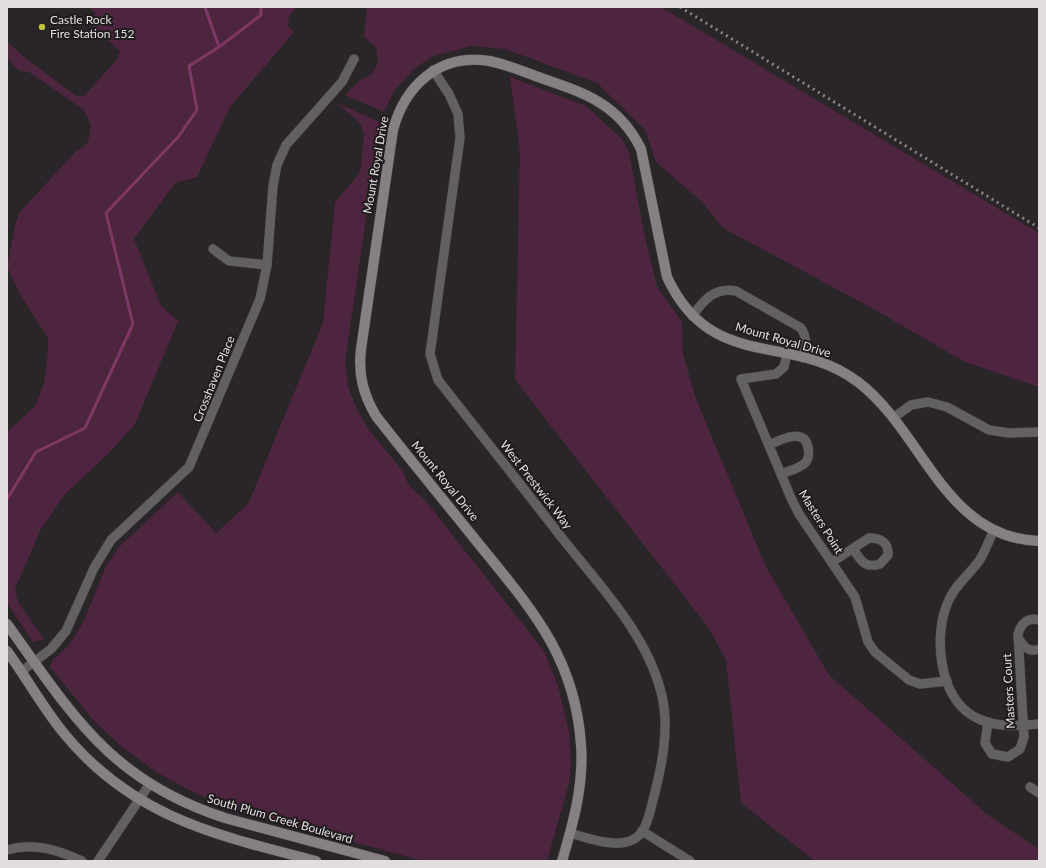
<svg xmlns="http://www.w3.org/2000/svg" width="1046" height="868" viewBox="0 0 1046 868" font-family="Lato,sans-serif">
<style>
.green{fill:#4e253e}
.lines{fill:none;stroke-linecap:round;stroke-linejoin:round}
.stream{stroke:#7e3864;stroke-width:3}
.street-casing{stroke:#474345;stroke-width:10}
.secondary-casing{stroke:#474345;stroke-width:11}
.street{stroke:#636061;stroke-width:9}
.secondary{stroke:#858083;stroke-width:10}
.rail{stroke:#898487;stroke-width:3;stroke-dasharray:2 4;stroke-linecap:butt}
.poi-dot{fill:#bebe42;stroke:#201b1e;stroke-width:1.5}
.labels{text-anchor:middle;stroke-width:4;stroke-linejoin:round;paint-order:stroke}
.poi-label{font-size:12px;fill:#e2dee0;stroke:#201b1e;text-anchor:start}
.street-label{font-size:12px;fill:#e2dee0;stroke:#201b1e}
</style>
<rect width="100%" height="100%" fill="#2a2528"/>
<!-- green -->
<g class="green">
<path d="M89,7h208l-8,9 -1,10 6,6 -64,75 -33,70 -22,6 -41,56 27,67 17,15 -43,103 -27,30 -43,40 -24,35 -26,60 3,13 26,37 -11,3 -26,-39v-171l28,-26 9,-23 4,-31v-14l-27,-42 -14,-29 8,-41 4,-13 59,-64c12,-2 11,-14 13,-24l-7,-15 -55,-38 -9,-1 -13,-13v-16l21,18 48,36h8l34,-38 2,-7 -31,-28 7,-10z"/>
<path d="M367,7h294l378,226v154l-74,-25 -95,-55 -147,-79 -21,-26 -46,-40 -11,-32 -48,-47 -92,-34 -34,-3 -40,11 -18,13 -19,21 -10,21 -39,-17 14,-14 13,-7 6,-12 -2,-15 -12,-10z"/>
<path d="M510,77l76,29 36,33 7,13 15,81 13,54 25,35 1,32 13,45 70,168 63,108 159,140 51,34v12h-224l-74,-58 -15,-143 -18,-33 -193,-247 5,-228z"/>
<path d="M338,104l42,18 -35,240 3,25 8,20 12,22 34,41 7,16 16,14 119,151 14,35 11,46 2,30 -2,21 -22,78h-123l-184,-49 -53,-23 -29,-16 -36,-26 -27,-25 -45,-55 3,-7 16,-15 15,-24 22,-55 13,-19 59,-55 38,41 32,-29 75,-181 12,-121 25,-29 4,-38 -4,-12z"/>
</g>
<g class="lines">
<!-- stream -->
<g class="stream">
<path d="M219,47l42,-32v-8"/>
<path d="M7,499l29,-47 49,-24 48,-104 -27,-111 72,-76 19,-27 -8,-44 30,-19 -14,-40"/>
</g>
<defs>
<g id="street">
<path d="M433,70l16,24 9,20 2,24 -30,216 8,26c42,53 83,105 124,158 38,48 86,97 100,158 8,35 -1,74 -10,108 -2,8 -4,18 -9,26 -14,24 -53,9 -73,3"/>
<path d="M213,249l16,12 38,4"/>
<path d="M692,316c12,-16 22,-29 44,-25l65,37c7,10 4,19 2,30"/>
<path d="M787,354l-3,13 -8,7 -35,5 50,119 8,16 56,83 13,45 7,10 34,28 11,4 27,-3"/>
<path d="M893,418l18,-13 17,-3 19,5 42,23 20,3 30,-1"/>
<path d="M769,445c11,-5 35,-18 39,2 1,5 1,11 -2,15 -6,7 -18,9 -25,12"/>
<path d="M994,530c-5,10 -9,22 -15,31 -10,14 -25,25 -31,41 -15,34 -9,94 25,114 20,12 44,10 66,8"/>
<path d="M832,562l37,-24c11,0 20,4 19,17l-8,9c-16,5 -19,-4 -27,-15"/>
<path d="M1019,639c4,8 11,14 20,10"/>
<path d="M22,671l29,-22 15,-18 28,-63 17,-28 78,-73 71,-168 7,-34 6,-79 4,-21 9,-20 56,-63 12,-23"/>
<path d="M988,722l-3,21 7,11 16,3 12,-8 4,-12 -6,-103c3,-11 10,-17 21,-14"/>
<path d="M1030,787l9,6"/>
<path d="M642,831l48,30"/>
<path d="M7,850c27,-8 51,0 75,11"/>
<path d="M98,861l51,-76"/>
</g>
<g id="secondary">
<path d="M7,624c66,92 104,157 218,194l160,43"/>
<path d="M7,651c19,26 35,55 55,80 69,86 154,104 254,130"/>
<path d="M562,861c11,-37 22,-76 19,-116 -6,-91 -53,-140 -107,-207 -33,-41 -66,-81 -98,-122 -13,-22 -18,-42 -15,-67l32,-219c12,-45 47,-77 96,-69 17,3 35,11 52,17 44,15 78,26 100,71l26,128c45,97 124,54 191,105 65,49 86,156 181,159"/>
</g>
</defs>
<!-- street casing -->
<use href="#street" class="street-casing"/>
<!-- secondary casing -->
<use href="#secondary" class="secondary-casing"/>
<!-- street -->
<use href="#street" class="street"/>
<!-- secondary -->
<use href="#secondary" class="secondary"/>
<!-- rail -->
<path class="rail" d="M680,7l359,221"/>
</g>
<!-- markers -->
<circle class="poi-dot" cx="42" cy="27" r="4"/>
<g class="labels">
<!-- poi labels -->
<g class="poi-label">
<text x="50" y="24">Castle Rock<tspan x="50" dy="14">Fire Station 152</tspan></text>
</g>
<!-- street labels -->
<g class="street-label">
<text transform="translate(376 165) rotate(-80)" y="4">Mount Royal Drive</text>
<text transform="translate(783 340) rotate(16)" y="4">Mount Royal Drive</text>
<text transform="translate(214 379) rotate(-68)" y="4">Crosshaven Place</text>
<text transform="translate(445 481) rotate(51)" y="4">Mount Royal Drive</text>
<text transform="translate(536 485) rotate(52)" y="4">West Prestwick Way</text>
<text transform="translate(821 522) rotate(58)" y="4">Masters Point</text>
<text transform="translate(1009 691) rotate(-93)" y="4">Masters Court</text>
<text transform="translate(280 819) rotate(16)" y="4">South Plum Creek Boulevard</text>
</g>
</g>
<!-- border -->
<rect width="1046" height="868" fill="none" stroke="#e2dee0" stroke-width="16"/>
</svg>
